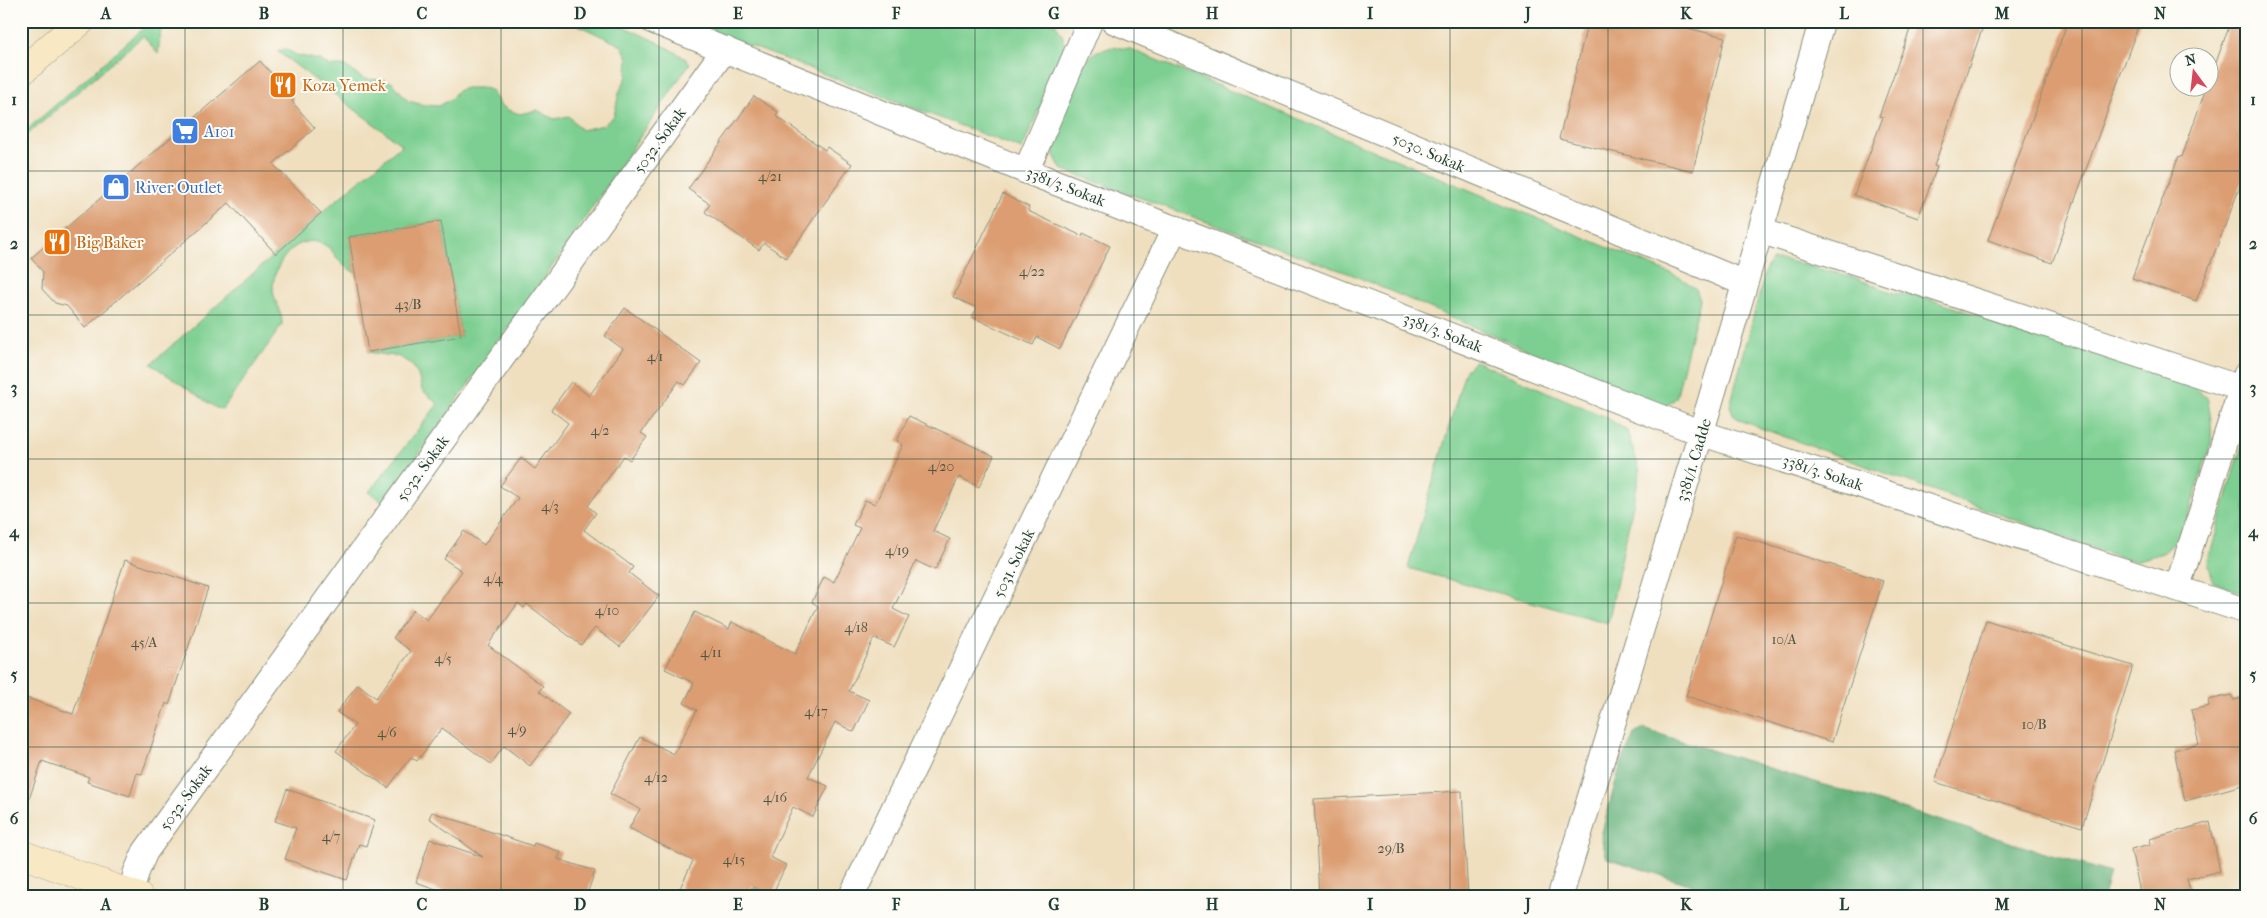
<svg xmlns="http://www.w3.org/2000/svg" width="2267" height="918" viewBox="0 0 2267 918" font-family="'IM FELL French Canon',serif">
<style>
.green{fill:#7dcf91;stroke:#4e8662}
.forest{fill:#66b27b;stroke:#427858}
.building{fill:#db9d71}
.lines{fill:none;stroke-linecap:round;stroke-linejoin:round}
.street-casing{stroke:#878e7a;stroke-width:27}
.secondary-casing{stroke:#878e7a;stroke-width:29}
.street{stroke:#fff;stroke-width:25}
.secondary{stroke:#f8e8c3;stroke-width:28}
.grid{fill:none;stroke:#1f3d34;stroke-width:1;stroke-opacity:0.55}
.labels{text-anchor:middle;stroke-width:4;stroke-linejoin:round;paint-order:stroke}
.number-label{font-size:14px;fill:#4e5543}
.food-label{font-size:16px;fill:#c56008;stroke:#fdfcf7;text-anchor:start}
.shop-label{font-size:16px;fill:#366cbe;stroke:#fdfcf7;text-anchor:start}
.street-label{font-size:16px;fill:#1f3d34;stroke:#fdfcf7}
.neatline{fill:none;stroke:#1f3d34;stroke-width:2}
.grid-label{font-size:16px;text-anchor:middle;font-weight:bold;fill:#1f3d34}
</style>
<rect width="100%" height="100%" fill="#fdfcf7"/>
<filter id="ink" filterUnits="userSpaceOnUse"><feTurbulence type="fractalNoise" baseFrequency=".02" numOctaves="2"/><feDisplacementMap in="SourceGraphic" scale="10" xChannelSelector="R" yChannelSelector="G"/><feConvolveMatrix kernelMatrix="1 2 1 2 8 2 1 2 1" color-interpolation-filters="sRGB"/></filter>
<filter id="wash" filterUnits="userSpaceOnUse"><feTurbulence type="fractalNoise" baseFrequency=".0096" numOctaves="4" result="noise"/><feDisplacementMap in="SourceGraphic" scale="20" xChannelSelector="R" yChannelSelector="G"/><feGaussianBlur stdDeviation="1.12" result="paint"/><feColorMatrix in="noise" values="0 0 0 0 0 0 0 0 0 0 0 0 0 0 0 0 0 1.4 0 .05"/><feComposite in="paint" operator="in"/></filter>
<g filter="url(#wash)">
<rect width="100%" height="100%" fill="#efdfbf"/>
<!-- green -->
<g class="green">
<path d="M152,21h10l-4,33 -15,-18 -122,104v-5z"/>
<path d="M570,21c11,0 24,-1 36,0 14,2 75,31 84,42l-134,198 -172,242 -15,-11 69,-88 -16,-14 -4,-15 -6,-10 -12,-8 -32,-5 93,-16 -20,-115 -92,16 6,36c-4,-3 -9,-6 -13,-9 -6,-6 -10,-16 -19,-20 -26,-12 -50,20 -50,44 0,13 10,24 9,37l-59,84 -7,-1 -65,-44 170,-151 81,-68 -125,-94 9,-2 10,6 23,5 12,6h14l19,13 20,1 9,3 15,18 16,4 15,1 12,-7 6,-8 9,-3h19l7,3 8,14 10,6 10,3 17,-4 17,9 15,-3 12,14 23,-5 10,-9 5,-23 8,-17 1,-18 -6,-12z"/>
<path d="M684,21h370l9,16 1,14 -42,98z"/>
<path d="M1112,47l18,2 551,229 15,11 4,11 -24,98 -7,6 -9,3 -307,-132 -292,-106 -8,-16c6,-26 20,-83 41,-100 4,-3 13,-4 18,-6z"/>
<path d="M1772,260h12l72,18 38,15 32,5 267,89 14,10c4,16 5,30 4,46l-29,93 -19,17 -28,8 -31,-9 -360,-130 -10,-6 -4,-10 36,-138z"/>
<path d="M1475,361l131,56 21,14 13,40 -32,152 -200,-55 57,-197z"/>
<path d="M2246,432v162l-33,-12 -5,-21z"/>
</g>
<!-- forest -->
<path class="forest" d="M1643,729l467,144 -7,24h-374l-122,-39 -6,-21 6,-24 12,-43 15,-36z"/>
<g id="blocks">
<!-- building -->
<g class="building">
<path d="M1588,21h69l68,16 -32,134 -134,-32z"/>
<path d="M1913,21h72l-51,145 3,1 -19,51 -64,-23 29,-78 -4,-1z"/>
<path d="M2068,21h72l-88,242 -64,-23z"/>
<path d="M2231,21h15v150l-50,130 -64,-23 47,-122 3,1 24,-69h4v-9z"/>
<path d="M260,61l11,12 9,3 12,12 1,15 22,25 -42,36 48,49 -45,41 -47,-51 -144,125 -18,-22 -12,-3 -13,-14 1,-17 -12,-14z"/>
<path d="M754,96l24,16 -2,4 49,34 2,-3 25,17 -66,94 -22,-15 -5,7 -54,-38 5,-8 -22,-15z"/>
<path d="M1003,194l26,13 -1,4 54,25 1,-3 27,13 -50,103 -23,-12 -4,8 -61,-28 5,-9 -24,-11z"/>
<path d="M441,221l20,115 -93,16 -19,-115z"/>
<path d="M625,308l76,55 -16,22 -6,-4 -38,52 6,4 -17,23 -6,-4 -36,50 8,7 -12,17 49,37 -4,6 30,23 -39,51 -25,-19 -14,17 -54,-41 -3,4 -6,-5 -30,42 55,41 -4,5 30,23 -39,52 -26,-20 -13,18 -49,-36 -25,33 -6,-4 -23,31 -52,-37 19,-26 -18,-13 21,-28 18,14 35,-47 -18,-13 20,-28 14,10 35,-49 -18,-12 20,-28 20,14 34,-47 -18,-12 21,-28 14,11 33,-46 -17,-13 20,-28 18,14 34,-47 -18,-13z"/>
<path d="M909,416l85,40 -15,31 -20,-10 -26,54 17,8 -15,31 -19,-9 -23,48 16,8 -15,30 -20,-9 -25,53 20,9 -15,32 -19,-10 -27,55 20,9 -15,31 -20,-10 -23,50 16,8 -14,30 -20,-8 -5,10h-50l-17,-9 13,-27 -64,-33 11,-19 -30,-15 30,-57 34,17 23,-44 -13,-7 10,-20 -29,-14 30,-57 34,17 3,-7 63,32 23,-48 -6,-4 12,-25 10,5 26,-54 -7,-3 12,-25 10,4 28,-59 -6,-4z"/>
<path d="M1736,535l147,46 -51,161 -146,-46z"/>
<path d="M125,560l83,28 -39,117 -3,-2 -24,71 -5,-1 -7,23 -43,-14 2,-5 -47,-16 -16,47 -5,-1v-111l52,18z"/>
<path d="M1986,620l147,46 -51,161 -147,-45z"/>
<path d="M2231,695l3,5 12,-3v87l-61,17 -11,-51 25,-6 -8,-34 18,-4 -1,-6z"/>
<path d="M287,789l88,31 -9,26 -7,-2 -12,36 -62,-21 11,-31 -21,-7z"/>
<path d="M1462,791l6,106h-149l-5,-98z"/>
<path d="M432,812l101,34 1,-3 27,9 -3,7 37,12 -9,26h-128l-42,-15 14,-43 53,18 -54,-39z"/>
<path d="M2210,822l10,49 -33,8 5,18h-51l-10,-48 20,-5 -1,-5z"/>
</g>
</g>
</g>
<g filter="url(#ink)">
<use href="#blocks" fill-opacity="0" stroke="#878e7a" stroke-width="1"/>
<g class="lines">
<defs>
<g id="street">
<path d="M653,21l373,150 675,262 545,178"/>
<path d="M1114,21l630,262"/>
<path d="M1026,171l64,-150"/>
<path d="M1761,231l485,159"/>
<path d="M2177,588l69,-213"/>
<path d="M131,894l5,-21 9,-21 580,-803"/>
<path d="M851,897l324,-669"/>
<path d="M1560,897l141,-464 121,-412"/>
</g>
<g id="secondary">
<path d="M21,72l60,-51"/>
<path d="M21,854l118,43"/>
</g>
</defs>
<!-- street casing -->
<use href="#street" class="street-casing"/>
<!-- secondary casing -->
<use href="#secondary" class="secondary-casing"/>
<!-- street -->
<use href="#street" class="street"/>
<!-- secondary -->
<use href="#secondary" class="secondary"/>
</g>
</g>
<!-- grid -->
<path class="grid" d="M185,21v876M343,21v876M501,21v876M659,21v876M818,21v876M975,21v876M1134,21v876M1291,21v876M1450,21v876M1608,21v876M1765,21v876M1923,21v876M2082,21v876M21,171h2225M21,315h2225M21,459h2225M21,603h2225M21,747h2225"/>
<!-- icons -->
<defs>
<symbol id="restaurant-square" viewBox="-11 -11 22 22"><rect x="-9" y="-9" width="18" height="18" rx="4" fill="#e8710a" stroke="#fdfcf7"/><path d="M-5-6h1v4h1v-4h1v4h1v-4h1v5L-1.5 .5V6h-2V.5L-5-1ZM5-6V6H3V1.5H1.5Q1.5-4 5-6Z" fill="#fff"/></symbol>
<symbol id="supermarket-square" viewBox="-11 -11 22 22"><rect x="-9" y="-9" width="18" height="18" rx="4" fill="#3f7fe0" stroke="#fdfcf7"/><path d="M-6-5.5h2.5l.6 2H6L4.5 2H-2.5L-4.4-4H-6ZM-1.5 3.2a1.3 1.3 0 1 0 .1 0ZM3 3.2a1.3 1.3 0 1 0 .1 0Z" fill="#fff"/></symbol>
<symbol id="shop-square" viewBox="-11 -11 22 22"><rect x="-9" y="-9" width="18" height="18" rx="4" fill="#3f7fe0" stroke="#fdfcf7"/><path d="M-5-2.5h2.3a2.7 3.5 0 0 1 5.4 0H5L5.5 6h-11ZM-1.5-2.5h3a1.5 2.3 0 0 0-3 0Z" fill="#fff"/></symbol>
</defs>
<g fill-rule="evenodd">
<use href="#restaurant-square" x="267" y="69" width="32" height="32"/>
<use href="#supermarket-square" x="169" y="115" width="32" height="32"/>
<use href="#shop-square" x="100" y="171" width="32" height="32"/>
<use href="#restaurant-square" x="41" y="226" width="32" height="32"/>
</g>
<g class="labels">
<!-- number labels -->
<g class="number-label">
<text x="770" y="181">4/21</text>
<text x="1032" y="276">4/22</text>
<text x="408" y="309">43/B</text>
<text x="655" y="361">4/1</text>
<text x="600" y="435">4/2</text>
<text x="941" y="471">4/20</text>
<text x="550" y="511">4/3</text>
<text x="897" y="555">4/19</text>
<text x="493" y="583">4/4</text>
<text x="607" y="615">4/10</text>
<text x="856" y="632">4/18</text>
<text x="1784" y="644">10/A</text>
<text x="144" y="647">45/A</text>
<text x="711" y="657">4/11</text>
<text x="443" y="663">4/5</text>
<text x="816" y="716">4/17</text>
<text x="2034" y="729">10/B</text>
<text x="517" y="734">4/9</text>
<text x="387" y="737">4/6</text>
<text x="656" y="782">4/12</text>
<text x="775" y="802">4/16</text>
<text x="331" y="841">4/7</text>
<text x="1391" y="853">29/B</text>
<text x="734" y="864">4/15</text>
</g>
<!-- food labels -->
<g class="food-label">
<text x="302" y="91">Koza Yemek</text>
<text x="76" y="248">Big Baker</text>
</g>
<!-- shop labels -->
<g class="shop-label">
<text x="204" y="137">A101</text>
<text x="135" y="193">River Outlet</text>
</g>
<!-- street labels -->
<g class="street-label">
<text transform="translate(659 140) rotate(-54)" y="6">5032. Sokak</text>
<text transform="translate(1429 152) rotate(23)" y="6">5030. Sokak</text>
<text transform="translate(1066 186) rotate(21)" y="6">3381/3. Sokak</text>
<text transform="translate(1443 332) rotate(21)" y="6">3381/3. Sokak</text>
<text transform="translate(1693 460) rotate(-73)" y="6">3381/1. Cadde</text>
<text transform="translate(422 468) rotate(-54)" y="6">5032. Sokak</text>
<text transform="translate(1823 472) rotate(18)" y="6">3381/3. Sokak</text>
<text transform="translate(1013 563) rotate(-64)" y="6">5031. Sokak</text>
<text transform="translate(185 797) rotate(-54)" y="6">5032. Sokak</text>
</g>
</g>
<!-- margin -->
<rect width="2267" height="918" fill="none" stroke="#fdfcf7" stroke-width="55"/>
<!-- north arrow -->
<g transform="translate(2194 72) rotate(345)"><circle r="24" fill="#fdfcf7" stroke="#a4b0a9"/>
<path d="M0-4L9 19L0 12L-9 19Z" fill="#d1495b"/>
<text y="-8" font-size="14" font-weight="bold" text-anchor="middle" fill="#1f3d34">N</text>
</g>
<rect x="28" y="28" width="2212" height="862" class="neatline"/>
<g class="grid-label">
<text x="106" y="19">A</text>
<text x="264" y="19">B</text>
<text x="422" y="19">C</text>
<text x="580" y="19">D</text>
<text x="738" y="19">E</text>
<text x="896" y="19">F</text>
<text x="1054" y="19">G</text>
<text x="1212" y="19">H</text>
<text x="1370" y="19">I</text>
<text x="1528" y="19">J</text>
<text x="1686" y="19">K</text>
<text x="1844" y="19">L</text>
<text x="2002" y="19">M</text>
<text x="2160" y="19">N</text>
<text x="14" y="105">1</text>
<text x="2253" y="105">1</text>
<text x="14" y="249">2</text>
<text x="2253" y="249">2</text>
<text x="14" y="393">3</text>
<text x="2253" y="393">3</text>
<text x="14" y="537">4</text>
<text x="2253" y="537">4</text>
<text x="14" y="680">5</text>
<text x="2253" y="680">5</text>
<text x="14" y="824">6</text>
<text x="2253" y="824">6</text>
<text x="106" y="910">A</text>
<text x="264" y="910">B</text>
<text x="422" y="910">C</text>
<text x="580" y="910">D</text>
<text x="738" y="910">E</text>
<text x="896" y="910">F</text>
<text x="1054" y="910">G</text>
<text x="1212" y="910">H</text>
<text x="1370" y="910">I</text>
<text x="1528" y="910">J</text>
<text x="1686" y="910">K</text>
<text x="1844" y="910">L</text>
<text x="2002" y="910">M</text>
<text x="2160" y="910">N</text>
</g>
</svg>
